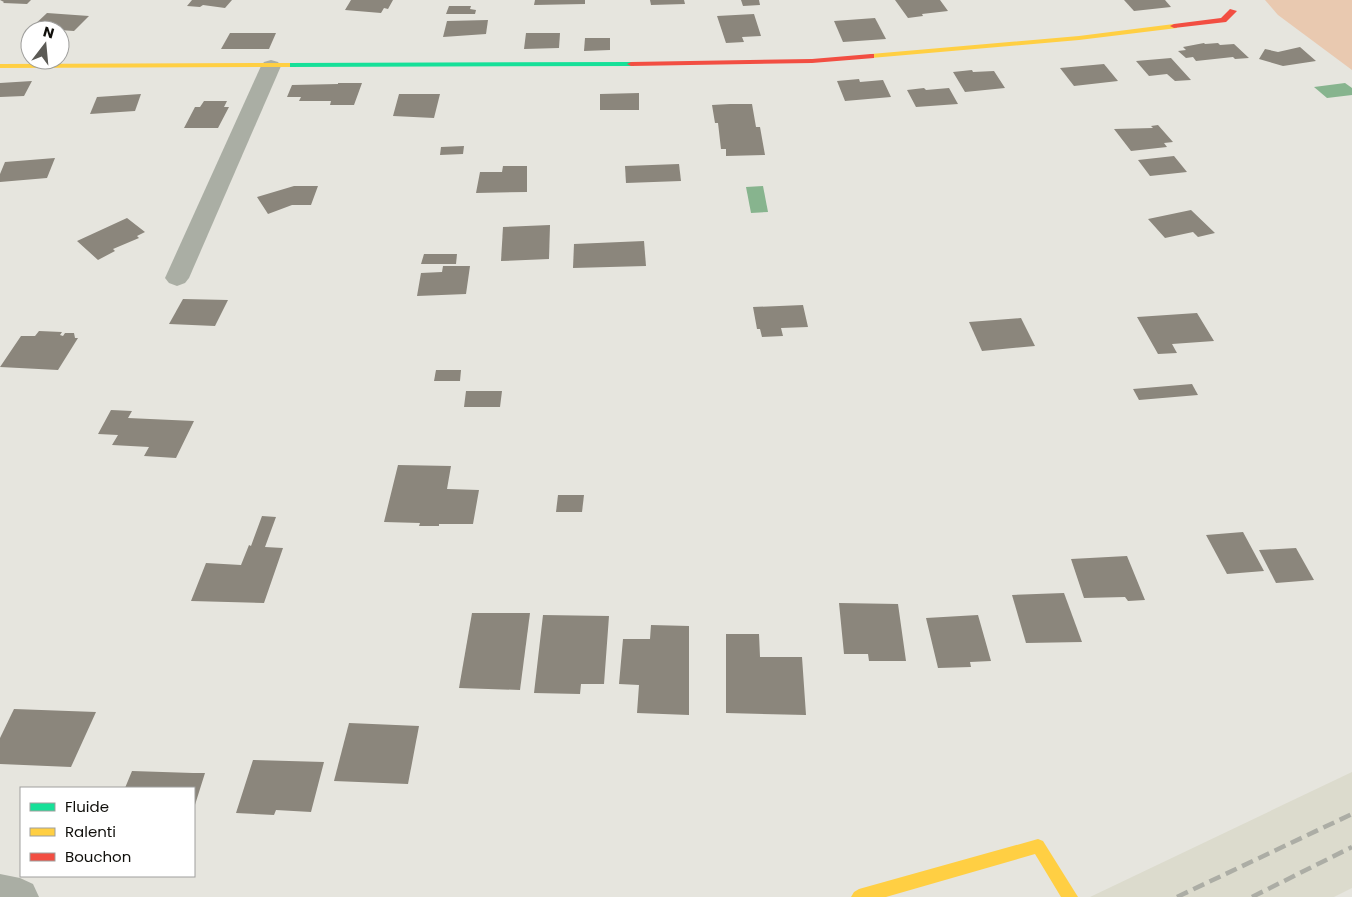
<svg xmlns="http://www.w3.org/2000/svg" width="1352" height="897" viewBox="0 0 1352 897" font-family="Poppins,sans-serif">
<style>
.built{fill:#dcdbcd}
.green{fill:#e9c9b0}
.water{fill:#87b48e}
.building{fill:#8b867c}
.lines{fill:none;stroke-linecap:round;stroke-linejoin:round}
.street{fill:#aaaea4;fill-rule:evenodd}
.fast{fill:#16e098;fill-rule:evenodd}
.slow{fill:#ffcf43;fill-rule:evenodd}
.jam{fill:#f24e42;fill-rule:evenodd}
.rail{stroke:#acada5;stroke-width:4.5;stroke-dasharray:12 6;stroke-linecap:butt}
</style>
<rect width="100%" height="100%" fill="#e6e5de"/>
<!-- built -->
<path class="built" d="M1352,772v116l-18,9h-244z"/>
<!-- green -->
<path class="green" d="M1265,0h87v70l-74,-55z"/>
<!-- water -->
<g class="water">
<path d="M1345,83l7,5v7l-25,3 -13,-11z"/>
<path d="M763,186l5,26 -17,1 -5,-26z"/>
</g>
<!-- building -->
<g class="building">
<path d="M0,0h31l-4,4 -24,-1 1,-1z"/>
<path d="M192,0h40l-7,8 -22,-3 -3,2 -13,-1z"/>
<path d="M351,0h42l-5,9 -4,-1 -3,5 -36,-3z"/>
<path d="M535,0h50v4l-51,1z"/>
<path d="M650,0h34l1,4 -34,1z"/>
<path d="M741,0h18l1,5 -17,1z"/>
<path d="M895,0h45l8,11 -26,3 1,2 -15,2z"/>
<path d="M1124,0h41l6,7 -37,4z"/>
<path d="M449,6h22l-1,3 6,1 -1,4h-29z"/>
<path d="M47,13l42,3 -15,15 -43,-3z"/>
<path d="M754,14l7,22 -19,1 2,5 -18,1 -9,-27z"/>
<path d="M875,18l11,21 -43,3 -9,-21z"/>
<path d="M488,20l-2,14 -43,3 4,-16z"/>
<path d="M230,33h46l-7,16h-48z"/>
<path d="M526,33h34l-1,15 -35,1z"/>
<path d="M585,38h25v12l-26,1z"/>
<path d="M1204,43l1,1 13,-1 2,2 14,-1 15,14 -14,1 -2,-2 -37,4 -3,-4 -7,1 -8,-7 8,-1 -3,-3z"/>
<path d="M1300,47l16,14 -33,5 -24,-7 6,-10 13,3z"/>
<path d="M1171,58l20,22 -16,1 -8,-7 -18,2 -13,-15z"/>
<path d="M1104,64l14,17 -44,5 -14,-18z"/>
<path d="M972,70l1,2 21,-1 11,17 -40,4 -12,-20z"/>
<path d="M859,79l1,3 23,-2 8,17 -46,4 -8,-20z"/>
<path d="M32,81l-8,15 -24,1v-14z"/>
<path d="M338,83h24l-8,22h-24l1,-4h-32l2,-4h-14l5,-12 46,-1z"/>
<path d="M924,88l2,2 23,-2 9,16 -42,3 -9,-17z"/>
<path d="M639,93v17h-39v-16z"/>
<path d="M141,94l-6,17 -45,3 7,-17z"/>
<path d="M399,94h41l-6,24 -41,-2z"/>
<path d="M204,101h23l-3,6h5l-11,21h-34l11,-21h5z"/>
<path d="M730,104h22l4,23h4l5,28 -39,1v-7h-5l-3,-26h-3l-3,-18z"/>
<path d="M1158,125l15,17 -9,1 3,4 -36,4 -17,-22 39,-1 -2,-2z"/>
<path d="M464,146l-1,8 -23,1 1,-8z"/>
<path d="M1174,156l13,16 -37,4 -12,-16z"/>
<path d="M55,158l-8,20 -47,4v-8l5,-12z"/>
<path d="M679,164l2,17 -55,2 -1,-17z"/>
<path d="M503,166h24v26l-51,1 4,-21h22z"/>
<path d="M294,186h24l-7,19h-19l-24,9 -11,-17z"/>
<path d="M1191,210l24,23 -17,4 -5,-5 -28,6 -17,-19z"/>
<path d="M127,218l18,14 -8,4 2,2 -26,11 2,2 -17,9 -21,-19z"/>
<path d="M550,225l-1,34 -48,2 2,-34z"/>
<path d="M644,241l2,25 -73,2 1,-24z"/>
<path d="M424,254h33l-1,10h-35z"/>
<path d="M443,266h27l-4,28 -49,2 4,-23 21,-1z"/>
<path d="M183,299l45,1 -13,26 -46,-2z"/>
<path d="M803,305l5,22 -27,1 2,8 -21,1 -2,-8h-3l-4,-22z"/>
<path d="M1197,313l17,28 -42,3 5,9 -19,1 -21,-37z"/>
<path d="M1021,318l14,28 -53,5 -13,-29z"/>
<path d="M39,331l23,1 -2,3 3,1 2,-3h9l1,5h3l-20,32 -58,-3 21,-31h14z"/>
<path d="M436,370h25l-1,11h-26z"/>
<path d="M1192,384l6,11 -59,5 -6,-11z"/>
<path d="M466,391h36l-2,16h-36z"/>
<path d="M111,410l21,1 -4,7 66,3 -18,37 -32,-2 5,-9 -37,-2 6,-10 -20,-1z"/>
<path d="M398,465l53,1 -4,23 32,1 -6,34h-34v2h-20l1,-3 -36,-1z"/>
<path d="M558,495h26l-2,17h-26z"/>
<path d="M262,516l14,1 -11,30 18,1 -19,55 -73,-2 15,-38 35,2 8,-20 2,1z"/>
<path d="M1243,532l21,39 -37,3 -21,-39z"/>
<path d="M1296,548l18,32 -38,3 -17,-33z"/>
<path d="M1127,556l18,44 -17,1 -3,-4 -41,1 -13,-39z"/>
<path d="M1064,593l18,49 -56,1 -14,-48z"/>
<path d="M839,603l59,1 8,57h-37l-1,-7h-24z"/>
<path d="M472,613h58l-10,77 -61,-2z"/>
<path d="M543,615l66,1 -5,68h-23l-1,10 -46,-1z"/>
<path d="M978,615l13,46 -21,1 1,5 -33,1 -12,-50z"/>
<path d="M651,625l38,1v89l-52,-2 2,-28 -20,-1 4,-45h27z"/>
<path d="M726,634h33l1,23h42l4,58 -80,-2z"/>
<path d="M14,709l82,3 -25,55 -71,-3v-26z"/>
<path d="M349,723l70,3 -11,58 -74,-3z"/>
<path d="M253,760l71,2 -13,50 -35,-2 -2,5 -38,-2z"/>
<path d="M132,771l61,2h12l-11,35v-20h-69z"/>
</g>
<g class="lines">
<!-- street -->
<g class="street">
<path d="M271,60l7,2 3,4 -92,212 -4,5 -8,3 -8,-3 -4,-5 96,-212 3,-4z"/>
<path d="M0,874l20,4 13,6 6,13h-39z"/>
</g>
<!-- fast -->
<path class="fast" d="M631,62h3v4l-347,1 -4,-2 4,-2z"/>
<!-- slow -->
<g class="slow">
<path d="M1174,24h3v4l-98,12 -208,18 -4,-2 4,-2 208,-18z"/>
<path d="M290,63v4h-3l-287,1v-4z"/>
<path d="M1038,839l5,2 35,56h-17l-26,-43 -149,43h-35l3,-5 5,-3z"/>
</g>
<!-- jam -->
<g class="jam">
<path d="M1230,9l7,2 -11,11 -52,6 -4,-2 4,-2 47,-6z"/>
<path d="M871,54h3v4l-62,5 -181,3 -4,-2 4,-2 181,-3z"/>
</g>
<!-- rail -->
<g class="rail">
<path d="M1177,897l175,-83"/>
<path d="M1252,897l100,-50"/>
</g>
</g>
<!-- legend -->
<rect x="20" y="787" width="175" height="90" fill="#ffffff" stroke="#9f9f9d"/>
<rect x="30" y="803" width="25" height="8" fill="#16e098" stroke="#9f9f9d"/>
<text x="65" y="812" font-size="15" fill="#100f0b">Fluide</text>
<rect x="30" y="828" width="25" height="8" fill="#ffcf43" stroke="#9f9f9d"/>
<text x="65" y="837" font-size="15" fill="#100f0b">Ralenti</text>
<rect x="30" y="853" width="25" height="8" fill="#f24e42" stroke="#9f9f9d"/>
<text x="65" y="862" font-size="15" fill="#100f0b">Bouchon</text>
<!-- north arrow -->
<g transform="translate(45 45) rotate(16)"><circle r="24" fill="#ffffff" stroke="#9f9f9d"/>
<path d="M0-4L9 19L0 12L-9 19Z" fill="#5b5a55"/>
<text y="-8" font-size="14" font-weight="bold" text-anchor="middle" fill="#100f0b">N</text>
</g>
</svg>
